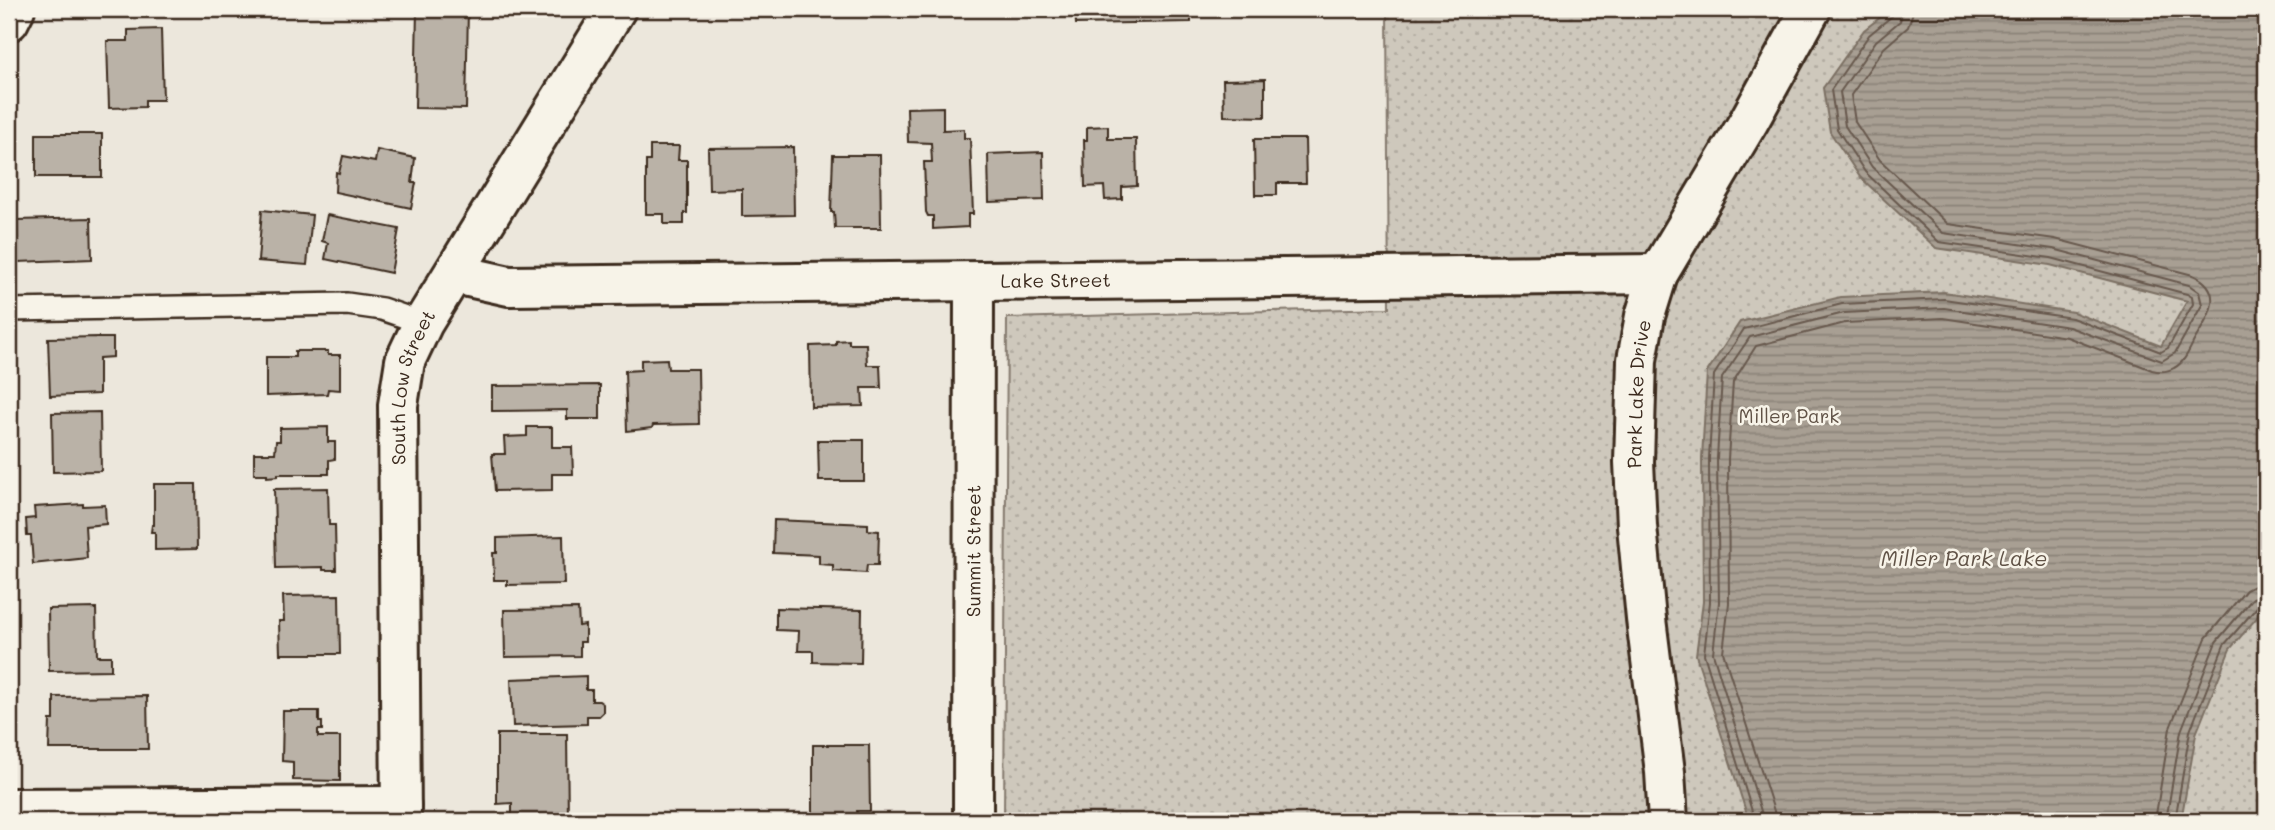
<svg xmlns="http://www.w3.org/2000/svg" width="2275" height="830" viewBox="0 0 2275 830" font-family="Mali,sans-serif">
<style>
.park{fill:url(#park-dots);stroke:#84796d;stroke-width:2}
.water{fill:url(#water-rules);stroke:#7c7064;stroke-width:2}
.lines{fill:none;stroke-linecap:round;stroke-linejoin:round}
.shore{stroke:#67594d;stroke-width:2}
.building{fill:#bab2a7;stroke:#3b2a1e;stroke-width:2}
.lane-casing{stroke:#3b2a1e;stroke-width:26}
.street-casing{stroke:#3b2a1e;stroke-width:44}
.lane{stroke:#f7f3e8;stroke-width:21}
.street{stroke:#f7f3e8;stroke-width:38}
.labels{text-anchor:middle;stroke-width:5;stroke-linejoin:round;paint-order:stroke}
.street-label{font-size:19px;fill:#3b2a1e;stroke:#f7f3e8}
.park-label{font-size:19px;fill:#605246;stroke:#f7f3e8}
.water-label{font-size:21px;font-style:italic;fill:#615347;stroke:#f7f3e8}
</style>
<defs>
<pattern id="park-dots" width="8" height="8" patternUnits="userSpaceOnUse" patternTransform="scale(1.75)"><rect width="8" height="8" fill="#cec8bc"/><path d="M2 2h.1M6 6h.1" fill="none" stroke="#b2aca1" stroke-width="1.8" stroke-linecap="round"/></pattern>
<pattern id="water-rules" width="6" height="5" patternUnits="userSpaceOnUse" patternTransform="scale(1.75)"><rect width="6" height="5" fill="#a89f93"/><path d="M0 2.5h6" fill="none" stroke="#8a8277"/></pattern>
</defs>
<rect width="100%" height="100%" fill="#ece7dc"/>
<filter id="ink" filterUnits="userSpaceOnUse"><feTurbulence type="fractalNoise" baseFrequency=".0143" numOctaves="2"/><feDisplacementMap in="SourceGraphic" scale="14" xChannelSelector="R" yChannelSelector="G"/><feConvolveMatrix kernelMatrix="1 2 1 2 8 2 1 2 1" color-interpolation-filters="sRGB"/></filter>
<g filter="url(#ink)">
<!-- park -->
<path class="park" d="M1387,9h879v812h-1262l3,-503 382,-10z"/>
<!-- water -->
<path class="water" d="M1891,9h375v598l-36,42 -34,85 -15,87h-432l-53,-166 7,-53 -1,-144 5,-86 33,-50 101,-25 103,-5 129,20 88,34 26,-45 -137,-36 -114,-17 -76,-71 -30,-45 -7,-44 41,-58z"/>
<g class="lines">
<!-- shore -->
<g class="shore">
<path d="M1755,821l-51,-167 6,-52 -1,-144 5,-83 30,-46 98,-25 102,-5 128,19 89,34 7,-4 25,-44 -1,-7 -5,-3 -136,-36 -112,-16 -74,-70 -28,-43 -6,-39 38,-55 23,-19 3,-7"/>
<path d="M1764,821l-51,-168 6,-51 -2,-144 5,-80 28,-41 94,-24 100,-5 125,19 93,34 13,-8 27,-48 -3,-13 -10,-7 -136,-36 -110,-16 -71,-66 -27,-41 -5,-34 36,-51 24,-20 3,-12"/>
<path d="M1775,821l-1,-10 -51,-159 6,-49 -1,-144 5,-77 23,-36 89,-23 98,-5 124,19 85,33c8,2 15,2 22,-2 10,-5 15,-17 20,-27 13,-22 34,-50 -1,-66l-138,-36 -107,-15 -68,-64 -25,-38 -4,-27 33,-47 24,-21 6,-18"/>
<path d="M2155,821l15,-93 36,-90 40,-48 10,-5 10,-1"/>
<path d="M2166,821l15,-90 35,-89 37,-44 13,-4"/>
<path d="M2175,821l15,-90 34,-86 34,-39 8,-3"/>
</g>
</g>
<!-- building -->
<g class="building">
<path d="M138,9h46v2l-46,-1z"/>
<path d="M417,9h51l-2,100 -51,-1z"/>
<path d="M1075,9h116v13l-115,2z"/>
<path d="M161,29l2,71h-18v7l-36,1 -2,-67h21v-11z"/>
<path d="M1265,79v38l-41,-1 -1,-36z"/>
<path d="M943,107v23l21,-1v9h6l3,76h-5v13l-35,2v-13h-5l-2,-4 -2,-50h8l-1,-19 -23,-1 -1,-34z"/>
<path d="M1108,126v13h28l1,47 -15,1v12l-17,1 -1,-14 -19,1 -1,-47h3v-13z"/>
<rect x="36" y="134" width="66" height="43"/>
<path d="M1254,139h51l1,44h-29v12h-22z"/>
<path d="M650,146h29l-1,14h9v53h-3v11h-20v-10h-18v-53h4z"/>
<path d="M793,147l1,68 -52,1v-27l-33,1 -1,-42z"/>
<path d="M377,150l38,8 -3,25h4l-5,25 -76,-16 1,-20 3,1 4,-17 32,6z"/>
<path d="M1043,152l1,48 -55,2 -1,-48z"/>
<path d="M833,155h47l1,73h-46l-1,-16h-3z"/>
<path d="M262,210l50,5 -5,50 -49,-4z"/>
<path d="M327,215l72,14 -8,44 -66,-14 3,-16 -6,-2z"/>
<path d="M91,218l1,41 -74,3 -1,-42z"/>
<path d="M98,337v1h15v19l-14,1v36l-49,2 -2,-58z"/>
<path d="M849,340v4h17l1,21h13l1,23h-19l1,18 -52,1 -1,-61 26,-1v-4z"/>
<path d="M295,351h33v4h12v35l-12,-1 -1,5 -61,2v-39h29z"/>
<path d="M667,359l1,10h30l1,55 -46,1 -1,3 -25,3 -2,-60 16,-1v-10z"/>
<path d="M600,385v34h-33v-9l-75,1v-25z"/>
<path d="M100,412l1,59 -48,1 -1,-59z"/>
<path d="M328,427v15h7v17l-6,1v14h-51v2l-11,1v-3h-13v-21h21l1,-12h4v-13z"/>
<path d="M527,427h25v20h20l1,27h-21v16l-57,1 -3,-37h13l-1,-17 23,-1z"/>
<path d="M818,440h46v41h-45z"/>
<path d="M154,484h42l1,65 -42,1v-18h-4l1,-7h2z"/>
<path d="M328,488l1,37h6l1,45h-13v-3l-47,1 -2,-79z"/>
<path d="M83,504v2l22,-1 1,19 -21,2 2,32 -54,6 -2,-28h-4l-1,-17 9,-1 -1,-11z"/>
<path d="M774,520l94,4v6l11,1 -1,34h-11l-1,8 -33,-2v-6l-14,-1v-9l-46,-2z"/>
<path d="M563,536l1,48 -57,1v-5h-13l-1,-27h4v-15z"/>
<path d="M339,595l1,59h-60l-1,-33h5l-1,-25z"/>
<path d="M96,608l1,48h14v14l-62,1 -1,-62z"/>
<path d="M776,608l86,2 -1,53 -48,-1v-11h-15l1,-20 -23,-1z"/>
<path d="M578,609l1,17 6,-1v17h-5v14l-75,1 -1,-47z"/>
<path d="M586,676v14h6v11h7l4,3v8l-4,4h-12v8l-74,2 -2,-47z"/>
<path d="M147,696l1,53h-99l1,-29h4v-23z"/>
<path d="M283,711h36v11h3v8h-4v7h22v44l-47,-1v-18l-11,-1z"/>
<path d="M497,734h70l1,87h-56v-18l-15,1z"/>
<path d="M813,745h56l1,66h-13v10h-44z"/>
</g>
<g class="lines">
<defs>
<path id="lane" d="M9,310l338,-6 35,5 41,14"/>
<g id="street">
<path d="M9,21l6,-12"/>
<path id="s1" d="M455,274l54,12 1149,-12"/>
<path d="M9,808l392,-2"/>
<path id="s2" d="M401,821l-3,-416 7,-44 18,-38 193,-314"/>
<path id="s3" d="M973,821l1,-539"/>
<path id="s4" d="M1668,821l-3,-49 -19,-153 -9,-93 -3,-64 3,-102 8,-44 13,-42 91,-153 62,-112"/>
</g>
</defs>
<!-- lane casing -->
<use href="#lane" class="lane-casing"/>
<!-- street casing -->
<use href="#street" class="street-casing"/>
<!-- lane -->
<use href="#lane" class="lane"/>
<!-- street -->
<use href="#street" class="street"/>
</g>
</g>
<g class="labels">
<!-- street labels -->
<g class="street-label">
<text dy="7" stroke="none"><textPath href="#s1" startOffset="602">Lake Street</textPath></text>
<text dy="7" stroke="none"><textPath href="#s2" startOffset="436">South Low Street</textPath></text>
<text dy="7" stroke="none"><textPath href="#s4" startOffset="429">Park Lake Drive</textPath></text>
<text dy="7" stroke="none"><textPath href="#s3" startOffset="270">Summit Street</textPath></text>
</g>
<!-- park labels -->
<g class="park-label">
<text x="1789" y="423">Miller Park</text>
</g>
<!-- water labels -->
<g class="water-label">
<text x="1964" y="566">Miller Park Lake</text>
</g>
</g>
<!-- margin -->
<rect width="2275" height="830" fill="none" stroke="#f7f3e8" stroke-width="35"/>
<rect x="18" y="18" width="2240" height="795" fill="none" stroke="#3b2a1e" stroke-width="2.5" filter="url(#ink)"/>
</svg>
